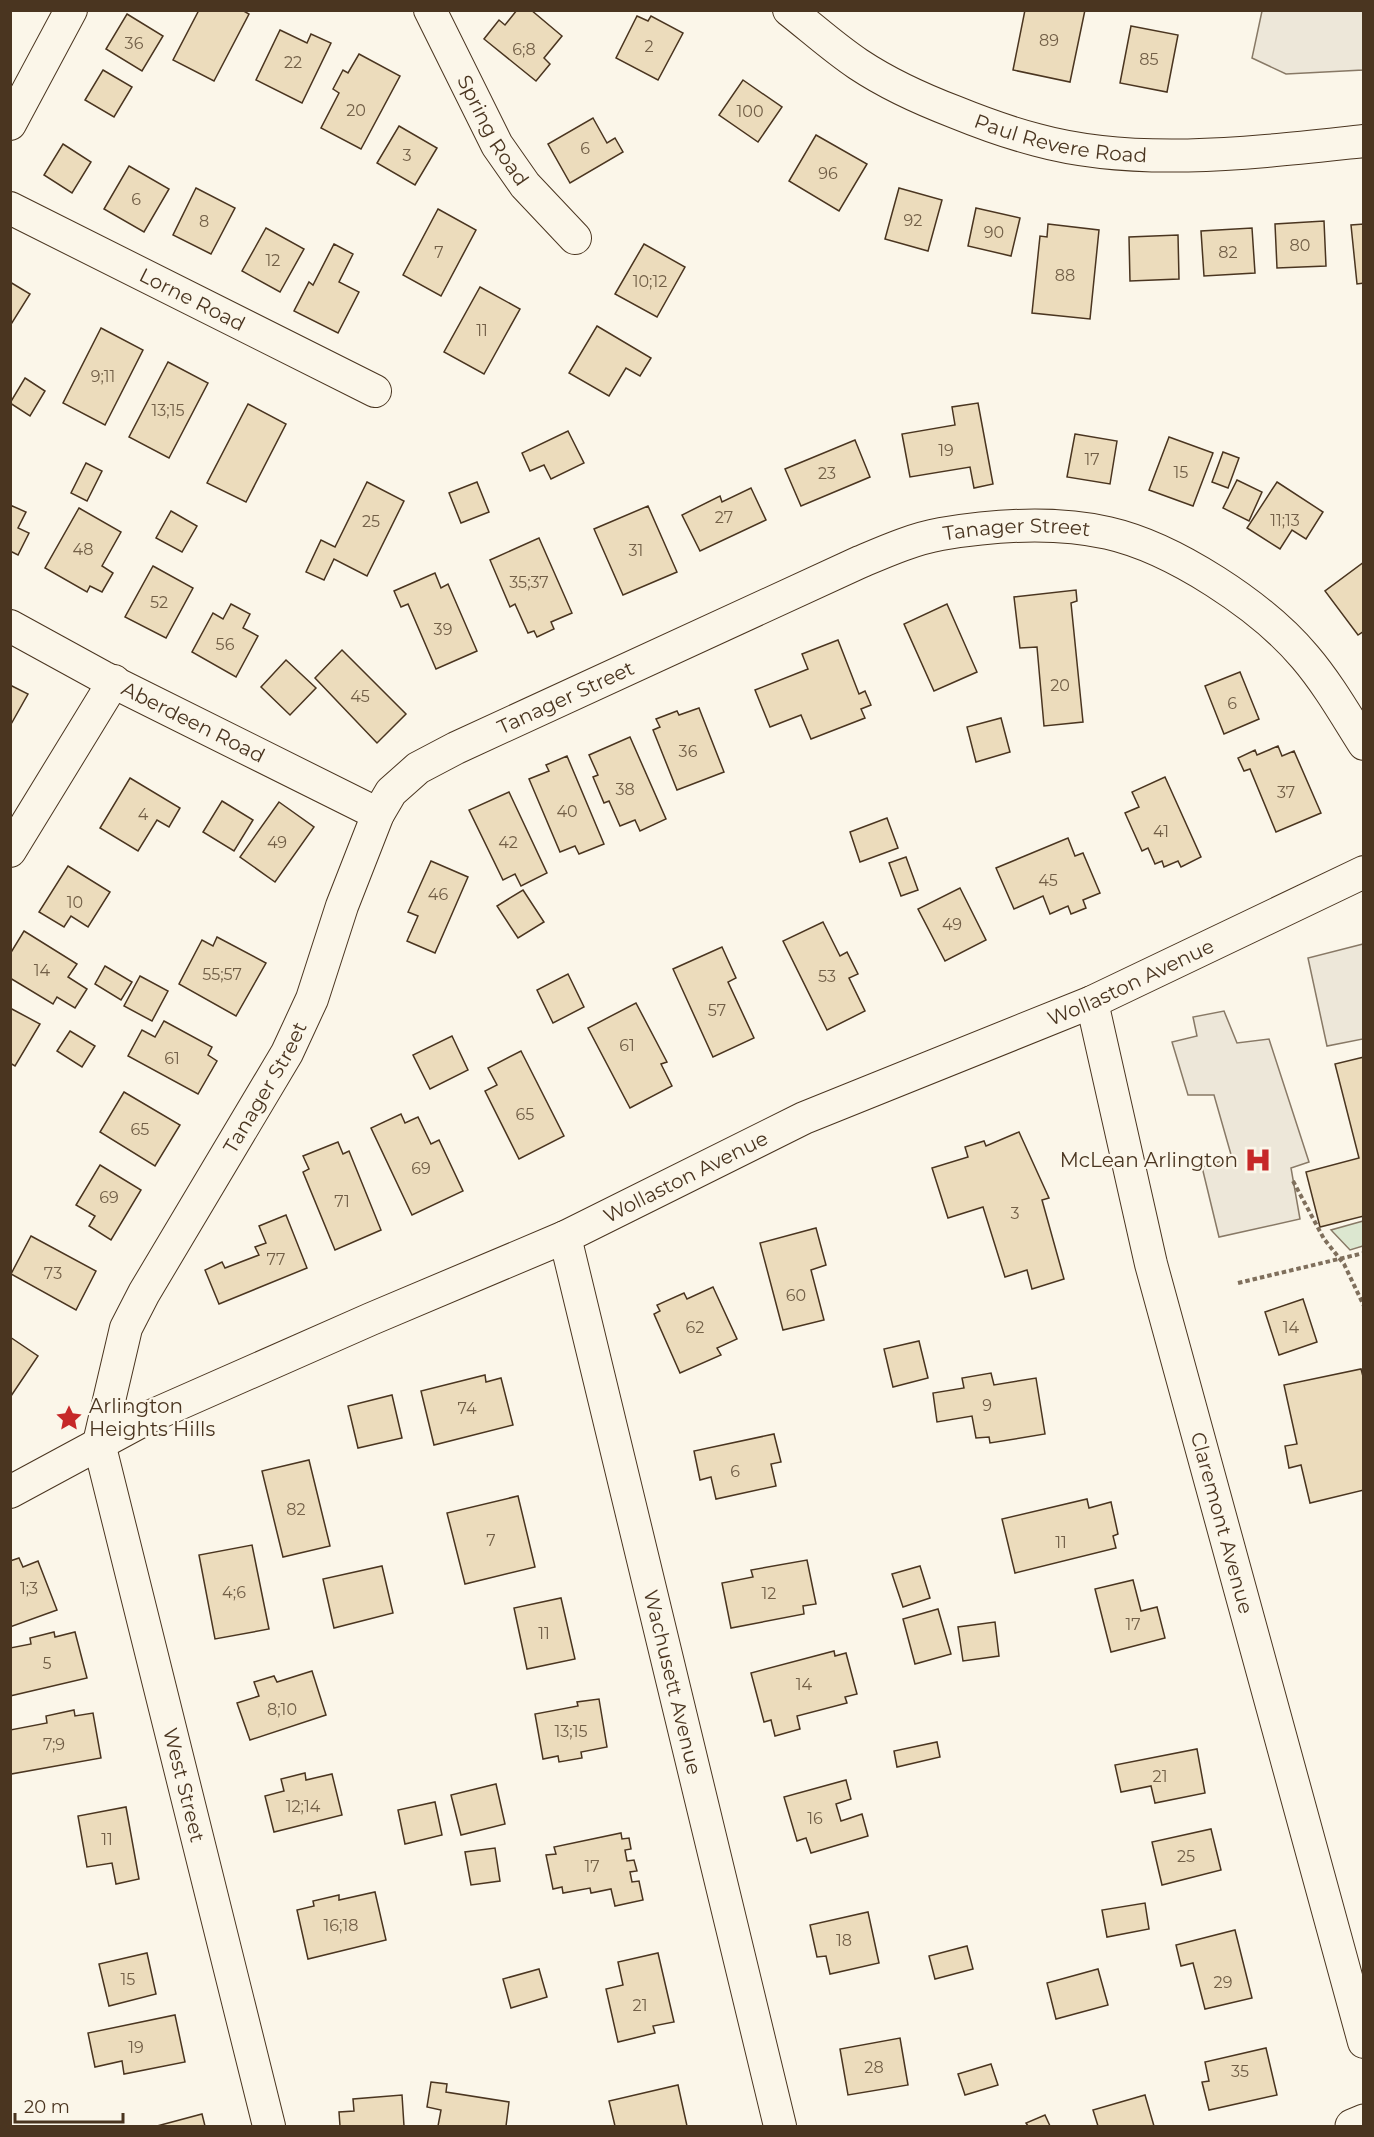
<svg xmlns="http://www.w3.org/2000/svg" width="1374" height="2137" viewBox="0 0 1374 2137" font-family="Montserrat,sans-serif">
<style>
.green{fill:#dce7d0;stroke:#887966;stroke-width:1.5}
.parking{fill:#ede7d9;stroke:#887966;stroke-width:1.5}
.building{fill:#ecdcbc;stroke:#4a3520;stroke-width:1.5}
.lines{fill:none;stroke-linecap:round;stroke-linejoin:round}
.minor-casing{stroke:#4a3520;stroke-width:34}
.tertiary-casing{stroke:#4a3520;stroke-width:35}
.path{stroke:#7f6f5c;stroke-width:4;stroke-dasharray:4.5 3;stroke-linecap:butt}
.minor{stroke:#fbf6e9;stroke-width:32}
.tertiary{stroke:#fbf6e9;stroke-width:33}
.labels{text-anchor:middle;stroke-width:4.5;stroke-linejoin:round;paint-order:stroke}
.number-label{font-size:16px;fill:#725f47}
.street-label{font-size:20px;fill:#4a3520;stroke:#fbf6e9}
.poi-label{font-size:20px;fill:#4a3520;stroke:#fbf6e9;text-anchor:end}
</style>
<rect width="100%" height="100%" fill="#fbf6e9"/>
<!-- green -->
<path class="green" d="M1363,1221v25l-13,4 -19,-20z"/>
<!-- parking -->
<g class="parking">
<path d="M1262,11h101v59l-77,4 -34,-16z"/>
<path d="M1363,944v95l-36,7 -19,-88z"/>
<path d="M1224,1011l13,32 32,-4 40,123 -18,6 9,51 -81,18 -17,-70 30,-9 -18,-63h-26l-16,-53 25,-6 -4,-19z"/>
</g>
<!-- building -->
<g class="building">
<path d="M199,10h43l7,4 -35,67 -41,-21z"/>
<path d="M517,10h14l31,26 -18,22 6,6 -14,17 -52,-42 15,-19 6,5z"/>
<path d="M1025,10h60l-15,72 -57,-12z"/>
<path d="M127,14l36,22 -21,35 -36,-22z"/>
<path d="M637,16l11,5 3,-5 32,17 -25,47 -42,-22z"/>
<path d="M1131,26l47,9 -11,57 -47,-9z"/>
<path d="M280,30l27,13 4,-9 20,9 -29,60 -46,-23z"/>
<path d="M359,54l41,22 -39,73 -40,-21 18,-35 -6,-4 10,-19 5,3z"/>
<path d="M103,70l29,17 -18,30 -29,-17z"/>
<path d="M743,80l39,27 -24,35 -39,-27z"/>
<path d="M593,118l14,25 8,-5 8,14 -53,31 -22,-39z"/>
<path d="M399,126l38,22 -22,37 -38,-22z"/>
<path d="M816,135l51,29 -28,47 -50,-30z"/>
<path d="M63,144l28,18 -19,31 -28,-18z"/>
<path d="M129,166l40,23 -25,43 -40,-23z"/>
<path d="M196,188l39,20 -24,46 -38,-19z"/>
<path d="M899,188l43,12 -14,51 -43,-12z"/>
<path d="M976,208l44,10 -9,38 -43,-10z"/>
<path d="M438,209l38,21 -35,66 -38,-21z"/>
<path d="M1324,221l2,45 -49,2 -2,-44z"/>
<path d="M1048,224l51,6 -9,89 -58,-6 8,-77 7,1z"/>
<path d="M1364,224v59l-7,1 -6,-59z"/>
<path d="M266,228l38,21 -24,43 -38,-21z"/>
<path d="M1252,228l3,45 -51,3 -3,-45z"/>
<path d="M1178,235l1,44 -49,2 -1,-44z"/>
<path d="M334,244l19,10 -14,28 20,10 -21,41 -44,-22 15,-29 4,3z"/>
<path d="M644,244l41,23 -28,50 -42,-23z"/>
<path d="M10,282l20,12 -20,32z"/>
<path d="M480,287l40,22 -36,65 -40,-22z"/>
<path d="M597,326l54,32 -11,18 -14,-8 -17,28 -40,-23z"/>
<path d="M101,328l42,22 -38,75 -42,-22z"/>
<path d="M168,362l40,21 -39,75 -40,-21z"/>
<path d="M25,378l20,13 -15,25 -20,-13z"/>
<path d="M978,403l15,81 -19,4 -4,-21 -60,10 -8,-43 53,-9 -3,-18z"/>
<path d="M248,404l38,20 -40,78 -39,-19z"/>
<path d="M568,431l16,32 -33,16 -7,-14 -14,6 -8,-18z"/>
<path d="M1075,434l42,7 -7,43 -43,-7z"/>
<path d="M1169,437l44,16 -20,53 -44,-16z"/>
<path d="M855,440l15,37 -69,29 -16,-37z"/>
<path d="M1223,452l16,6 -11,30 -16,-6z"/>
<path d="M86,463l16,8 -15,30 -16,-8z"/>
<path d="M1237,480l25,12 -13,29 -26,-13z"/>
<path d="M367,482l37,19 -37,75 -33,-17 -10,21 -18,-8 15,-32 14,7z"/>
<path d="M477,482l12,30 -28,11 -12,-30z"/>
<path d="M1277,482l46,30 -17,27 -14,-9 -12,19 -33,-21z"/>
<path d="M751,488l15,32 -66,31 -18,-36 38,-19 2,6z"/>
<path d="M10,505l16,7 -8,16 11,5 -11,22 -8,-4z"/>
<path d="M648,506l29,66 -54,23 -29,-66z"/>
<path d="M79,508l42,24 -19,34 11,7 -11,19 -12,-6 -3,6 -42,-24z"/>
<path d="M171,511l26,15 -15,26 -26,-14z"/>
<path d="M539,538l33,75 -21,9 3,7 -17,8 -3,-6 -6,2 -13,-29 -5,3 -20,-47z"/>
<path d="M1364,562v69l-6,4 -33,-44z"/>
<path d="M153,566l40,22 -27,50 -41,-21z"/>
<path d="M435,573l6,15 7,-4 29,67 -41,18 -28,-65 -7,3 -7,-16z"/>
<path d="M1076,590l1,11 -6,2 12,119 -39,4 -7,-79 -17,1 -6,-51z"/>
<path d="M231,604l19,10 -7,14 15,8 -22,41 -44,-25 21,-39 10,6z"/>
<path d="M947,604l30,68 -43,19 -30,-67z"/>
<path d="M838,640l21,54 6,-3 6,14 -10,4 4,9 -54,21 -10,-24 -31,12 -15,-37 53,-21 -6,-15z"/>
<path d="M342,650l64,64 -29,29 -62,-65z"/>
<path d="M286,660l30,28 -26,27 -29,-28z"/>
<path d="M1240,672l19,47 -35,15 -19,-48z"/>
<path d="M10,685l18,9 -18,32z"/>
<path d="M699,708l25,64 -47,18 -24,-60 7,-3 -4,-8 21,-8 2,4z"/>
<path d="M1001,718l9,34 -34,10 -9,-35z"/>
<path d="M630,737l36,82 -26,12 -5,-11 -15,6 -11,-25 -5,2 -11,-26 5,-2 -9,-20z"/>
<path d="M1278,746l4,10 12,-5 27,62 -45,19 -26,-63 -6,2 -6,-13 17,-8 2,5z"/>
<path d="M567,756l37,88 -25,10 -4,-8 -15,6 -31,-73 20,-8 -3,-6z"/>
<path d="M1165,777l36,80 -20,10 -3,-6 -14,6 -2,-6 -7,3 -7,-16 -6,3 -17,-38 14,-6 -7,-15z"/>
<path d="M130,778l50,30 -11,19 -12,-7 -19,31 -38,-23z"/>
<path d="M509,792l38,81 -26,13 -6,-12 -12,6 -34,-70z"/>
<path d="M222,801l31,19 -19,31 -31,-19z"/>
<path d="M279,802l35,25 -39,55 -35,-25z"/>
<path d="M887,818l11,30 -38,14 -10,-30z"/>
<path d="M1068,838l7,18 8,-3 17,40 -17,7 3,8 -15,6 -3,-8 -18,8 -7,-18 -29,13 -18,-41z"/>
<path d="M906,857l12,33 -17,6 -12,-33z"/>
<path d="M431,861l37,16 -33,76 -28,-12 11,-25 -10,-4z"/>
<path d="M68,866l42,26 -22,35 -17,-11 -7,11 -25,-15z"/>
<path d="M960,888l26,52 -41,21 -27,-52z"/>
<path d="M523,890l21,32 -26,16 -21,-32z"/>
<path d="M823,922l17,34 7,-4 11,22 -9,4 16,33 -38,19 -44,-89z"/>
<path d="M24,931l53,33 -9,13 19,12 -12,19 -18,-11 -4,7 -43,-26v-24z"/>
<path d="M217,937l49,26 -30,53 -57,-32 23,-44 11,6z"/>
<path d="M722,947l14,31 -8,4 26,56 -41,19 -40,-88z"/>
<path d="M105,966l27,16 -11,18 -26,-16z"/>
<path d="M568,974l16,33 -31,16 -16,-33z"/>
<path d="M140,976l28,15 -16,30 -28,-15z"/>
<path d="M636,1003l31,59 -6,2 11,22 -42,22 -42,-80z"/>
<path d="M10,1008l30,16 -25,42 -5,-3z"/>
<path d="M164,1021l48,26 -4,8 9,6 -19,33 -70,-38 14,-26 13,7z"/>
<path d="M70,1031l25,15 -13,21 -25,-16z"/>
<path d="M452,1036l16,34 -38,19 -17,-34z"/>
<path d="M521,1051l43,85 -45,23 -34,-68 12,-6 -9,-17z"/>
<path d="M1364,1057v159l-44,11 -14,-55 53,-14 -24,-94z"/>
<path d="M124,1092l56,33 -25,41 -55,-34z"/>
<path d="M401,1114l4,9 13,-6 13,27 8,-4 24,51 -51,24 -41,-87z"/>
<path d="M1019,1132l30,66 -7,2 22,79 -32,10 -5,-19 -22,7 -22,-70 -35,11 -16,-50 36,-11 -3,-10 19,-6 2,5z"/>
<path d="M338,1142l5,12 6,-3 32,79 -46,20 -32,-78 6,-3 -6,-13z"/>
<path d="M100,1165l41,25 -30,50 -22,-14 6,-10 -19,-11z"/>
<path d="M286,1215l21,53 -88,36 -14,-34 17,-8 3,6 34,-13 -4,-8 11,-4 -7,-17z"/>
<path d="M816,1228l10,37 -15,5 13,50 -41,10 -23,-87z"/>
<path d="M31,1236l65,35 -20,39 -65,-36z"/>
<path d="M713,1287l24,52 -20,9 4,7 -41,18 -26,-59 6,-3 -3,-6 27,-12 3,6z"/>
<path d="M1303,1299l14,43 -38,13 -14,-43z"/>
<path d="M10,1337l28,19 -27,40 -1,-1z"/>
<path d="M919,1341l9,37 -35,9 -9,-38z"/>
<path d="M1361,1369l3,11v110l-54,13 -9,-38 -12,3 -4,-22 12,-2 -13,-59z"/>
<path d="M991,1373l3,12 42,-7 9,56 -55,9 -1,-6 -13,1 -4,-22 -35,6 -4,-29 31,-5 -2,-10z"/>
<path d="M485,1375l1,7 15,-4 12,47 -79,20 -13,-54z"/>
<path d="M392,1395l10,43 -44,10 -10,-42z"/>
<path d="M774,1434l7,28 -10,2 5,22 -60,13 -5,-22 -11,3 -6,-29z"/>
<path d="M309,1460l21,86 -47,11 -21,-86z"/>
<path d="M518,1496l17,71 -70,17 -18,-71z"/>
<path d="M1087,1499l2,9 22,-6 7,32 -5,2 3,12 -101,25 -13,-54z"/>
<path d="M252,1545l17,84 -54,10 -16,-84z"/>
<path d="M19,1558l4,9 15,-6 19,49 -47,17v-66z"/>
<path d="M807,1560l9,44 -13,2 1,8 -73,14 -9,-45 31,-6 -2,-7z"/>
<path d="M382,1566l11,47 -59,15 -11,-49z"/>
<path d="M920,1566l10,32 -27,9 -11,-33z"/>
<path d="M1133,1580l8,31 16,-4 8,31 -54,14 -16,-63z"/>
<path d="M561,1598l14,61 -48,10 -13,-61z"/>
<path d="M938,1609l13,45 -36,10 -12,-45z"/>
<path d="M995,1622l4,34 -36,5 -5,-34z"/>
<path d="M54,1632l1,5 20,-5 12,46 -77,18v-48l21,-4 -1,-6z"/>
<path d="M834,1651l1,5 11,-3 11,41 -12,3 2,6 -50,13 3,13 -25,7 -4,-16 -7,2 -13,-49z"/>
<path d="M312,1671l14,44 -76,25 -13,-37 22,-7 -5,-14 20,-6 3,6z"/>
<path d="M599,1699l8,48 -26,5 1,6 -23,4 -1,-6 -15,3 -8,-45 43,-8 -1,-4z"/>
<path d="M74,1710l1,6 18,-3 8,45 -90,16 -1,-44 37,-7 -1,-7z"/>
<path d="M937,1742l3,15 -43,10 -3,-16z"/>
<path d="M1197,1749l8,44 -50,10 -4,-17 -30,6 -6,-27z"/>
<path d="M305,1773l1,7 26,-6 10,41 -68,17 -9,-36 19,-5 -3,-12z"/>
<path d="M846,1780l5,19 -15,5 5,17 21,-7 6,22 -57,17 -5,-15 -9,3 -13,-44z"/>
<path d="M496,1784l9,40 -44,11 -10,-40z"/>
<path d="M435,1802l7,33 -37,9 -7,-34z"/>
<path d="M126,1807l13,72 -23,5 -4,-21 -25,4 -9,-51z"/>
<path d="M1211,1829l10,41 -59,15 -10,-43z"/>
<path d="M621,1833l1,6 7,-1 2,11 -6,1 2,11 7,-1 3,11 -7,1 2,10 7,-1 4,19 -28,6 -4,-17 -20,4 -1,-5 -27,5 -1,-6 -9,2 -7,-34 10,-1 -2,-7z"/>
<path d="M495,1848l5,33 -29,4 -6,-33z"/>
<path d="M375,1892l11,48 -78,19 -11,-49 17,-4 -1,-5 26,-6v5z"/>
<path d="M1145,1903l4,26 -42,8 -5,-27z"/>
<path d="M868,1912l11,51 -49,11 -4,-18 -9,1 -7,-32z"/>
<path d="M1235,1930l17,68 -47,11 -12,-46 -12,3 -5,-21z"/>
<path d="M967,1946l6,23 -38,10 -6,-23z"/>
<path d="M147,1953l9,41 -47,12 -10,-42z"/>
<path d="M658,1953l16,69 -21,4 2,7 -37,9 -12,-53 17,-4 -5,-23z"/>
<path d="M539,1969l8,28 -36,11 -8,-29z"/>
<path d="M1098,1969l10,36 -52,14 -9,-36z"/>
<path d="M175,2015l10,47 -61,12 -2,-13 -27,6 -7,-34z"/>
<path d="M900,2038l8,47 -60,10 -8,-46z"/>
<path d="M1266,2048l11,47 -68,15 -7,-28 7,-1 -4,-19z"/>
<path d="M991,2064l7,21 -33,10 -7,-21z"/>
<path d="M431,2082l16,2 -1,8 63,10 -3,24h-68l3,-16 -14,-3z"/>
<path d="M678,2085l9,41h-72l-6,-25z"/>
<path d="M402,2095l2,31h-64l-1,-14 15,-1 -1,-12z"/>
<path d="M1145,2095l9,31h-56l-5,-16z"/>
<path d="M202,2114l3,12h-48z"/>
<path d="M1045,2115l5,11h-22l-2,-3z"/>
</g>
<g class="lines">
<defs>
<g id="minor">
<path id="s1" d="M430,10l67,135 28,40 50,53"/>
<path id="s2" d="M789,10c23,18 45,38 69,54 30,20 63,35 97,48 27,11 55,21 82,28 102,28 223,12 327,1"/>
<path d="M10,124l61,-114"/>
<path id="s3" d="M10,208l365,183"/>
<path id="s4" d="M10,626l93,51 275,137"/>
<path d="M10,851l104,-170"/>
<path id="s5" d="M1092,1002l59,262 213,778"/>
<path id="s6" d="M565,1237l215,889"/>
<path id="s7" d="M10,1492l139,-75 222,-98 194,-82 239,-119 288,-116 272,-130"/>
<path id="s8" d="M269,2126l-170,-683 27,-115 18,-35 143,-240 25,-54 30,-93 36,-92 13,-22 27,-24 38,-20 404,-186c26,-11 53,-23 81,-28 54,-9 114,-13 167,-1 66,15 154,73 197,124 23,27 40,57 59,87"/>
</g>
<path id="tertiary" d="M1352,2126l12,-5"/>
</defs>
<!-- minor casing -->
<use href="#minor" class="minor-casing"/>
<!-- tertiary casing -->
<use href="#tertiary" class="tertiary-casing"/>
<!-- path -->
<g class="path">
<path d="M1293,1181l31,58 20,25 20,42"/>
<path d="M1238,1283l126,-30"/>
</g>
<!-- minor -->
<use href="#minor" class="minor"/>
<!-- tertiary -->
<use href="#tertiary" class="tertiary"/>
</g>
<!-- icons -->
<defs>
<symbol id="hospital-bare" viewBox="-9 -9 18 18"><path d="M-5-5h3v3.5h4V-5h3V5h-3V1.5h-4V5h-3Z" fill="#c62828" stroke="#fbf6e9" stroke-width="2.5" paint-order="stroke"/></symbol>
<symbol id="sight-bare" viewBox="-9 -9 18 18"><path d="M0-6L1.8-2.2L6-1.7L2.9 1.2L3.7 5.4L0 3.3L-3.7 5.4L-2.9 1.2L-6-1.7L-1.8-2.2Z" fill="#c62828" stroke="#fbf6e9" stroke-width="2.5" paint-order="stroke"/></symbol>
</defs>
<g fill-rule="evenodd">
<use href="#hospital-bare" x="1239" y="1141" width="38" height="38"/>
<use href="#sight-bare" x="50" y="1399" width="38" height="38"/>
</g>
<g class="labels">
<!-- number labels -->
<g class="number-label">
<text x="1049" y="46">89</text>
<text x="134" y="49">36</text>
<text x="649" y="52">2</text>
<text x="524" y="55">6;8</text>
<text x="1149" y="65">85</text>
<text x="293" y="68">22</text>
<text x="356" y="116">20</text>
<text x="750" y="117">100</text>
<text x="585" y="154">6</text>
<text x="407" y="161">3</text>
<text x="828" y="179">96</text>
<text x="136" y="205">6</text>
<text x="913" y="226">92</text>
<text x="204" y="227">8</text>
<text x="994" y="238">90</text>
<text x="1300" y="251">80</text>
<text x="439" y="258">7</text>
<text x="1228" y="258">82</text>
<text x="273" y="266">12</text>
<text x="1065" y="281">88</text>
<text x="650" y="287">10;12</text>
<text x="482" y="336">11</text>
<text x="103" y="382">9;11</text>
<text x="168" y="416">13;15</text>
<text x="946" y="456">19</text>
<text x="1092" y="465">17</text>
<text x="1181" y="478">15</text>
<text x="827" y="479">23</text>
<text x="724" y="523">27</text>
<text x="1285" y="526">11;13</text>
<text x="371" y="527">25</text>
<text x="83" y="555">48</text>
<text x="636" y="556">31</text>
<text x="529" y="588">35;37</text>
<text x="159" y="608">52</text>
<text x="443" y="635">39</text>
<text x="225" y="650">56</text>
<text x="1060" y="691">20</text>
<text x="360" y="702">45</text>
<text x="1232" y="709">6</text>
<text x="688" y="757">36</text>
<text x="625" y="795">38</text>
<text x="1286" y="798">37</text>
<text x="567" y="817">40</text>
<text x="143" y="820">4</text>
<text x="1161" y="837">41</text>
<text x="277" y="848">49</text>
<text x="508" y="848">42</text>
<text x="1048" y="886">45</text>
<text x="438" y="900">46</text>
<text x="75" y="908">10</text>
<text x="952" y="930">49</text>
<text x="42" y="976">14</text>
<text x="222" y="980">55;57</text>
<text x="827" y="982">53</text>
<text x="717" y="1016">57</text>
<text x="627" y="1051">61</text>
<text x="172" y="1064">61</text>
<text x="525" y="1120">65</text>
<text x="140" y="1135">65</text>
<text x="421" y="1174">69</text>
<text x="109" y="1203">69</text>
<text x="342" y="1207">71</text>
<text x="1015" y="1219">3</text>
<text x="276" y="1265">77</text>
<text x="53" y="1279">73</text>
<text x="796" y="1301">60</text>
<text x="695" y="1333">62</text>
<text x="1291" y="1333">14</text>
<text x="987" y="1411">9</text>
<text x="467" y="1414">74</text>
<text x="735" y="1477">6</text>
<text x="296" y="1515">82</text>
<text x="491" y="1546">7</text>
<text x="1061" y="1548">11</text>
<text x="29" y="1594">1;3</text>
<text x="234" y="1598">4;6</text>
<text x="769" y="1599">12</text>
<text x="1133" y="1630">17</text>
<text x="544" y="1639">11</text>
<text x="47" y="1669">5</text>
<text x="804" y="1690">14</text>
<text x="282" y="1715">8;10</text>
<text x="571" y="1737">13;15</text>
<text x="54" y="1750">7;9</text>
<text x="1160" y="1782">21</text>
<text x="303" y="1812">12;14</text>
<text x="815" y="1824">16</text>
<text x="107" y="1845">11</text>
<text x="1186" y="1862">25</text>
<text x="592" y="1872">17</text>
<text x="341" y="1931">16;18</text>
<text x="844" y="1946">18</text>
<text x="128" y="1985">15</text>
<text x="1223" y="1988">29</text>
<text x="640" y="2011">21</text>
<text x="136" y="2053">19</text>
<text x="874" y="2073">28</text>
<text x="1240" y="2077">35</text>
</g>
<!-- street labels -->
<g class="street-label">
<text dy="7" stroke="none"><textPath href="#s1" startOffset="136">Spring Road</textPath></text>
<text dy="7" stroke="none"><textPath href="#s2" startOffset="306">Paul Revere Road</textPath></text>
<text dy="7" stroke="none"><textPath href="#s3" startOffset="204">Lorne Road</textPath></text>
<text dy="7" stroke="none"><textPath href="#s8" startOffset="2108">Tanager Street</textPath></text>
<text dy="7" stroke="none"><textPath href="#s8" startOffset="1622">Tanager Street</textPath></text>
<text dy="7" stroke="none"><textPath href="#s4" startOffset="207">Aberdeen Road</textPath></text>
<text dy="7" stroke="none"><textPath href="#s7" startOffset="1232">Wollaston Avenue</textPath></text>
<text dy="7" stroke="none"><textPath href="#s8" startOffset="1100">Tanager Street</textPath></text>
<text dy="7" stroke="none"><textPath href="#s7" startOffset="746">Wollaston Avenue</textPath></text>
<text dy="7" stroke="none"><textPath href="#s5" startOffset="537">Claremont Avenue</textPath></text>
<text dy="7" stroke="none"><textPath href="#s6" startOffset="458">Wachusett Avenue</textPath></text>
<text transform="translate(184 1785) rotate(76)" y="7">West Street</text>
</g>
<!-- poi labels -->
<g class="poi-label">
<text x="1238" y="1167">McLean Arlington</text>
<text x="89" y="1413" text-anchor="start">Arlington<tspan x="89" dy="23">Heights Hills</tspan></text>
</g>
</g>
<!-- border -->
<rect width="1374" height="2137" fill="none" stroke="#4a3520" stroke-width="24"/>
<!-- scale -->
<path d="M15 2113v9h108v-9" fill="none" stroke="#4a3520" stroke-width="3"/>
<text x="24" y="2113" font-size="18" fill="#4a3520" stroke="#fbf6e9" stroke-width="4.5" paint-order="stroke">20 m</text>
</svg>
